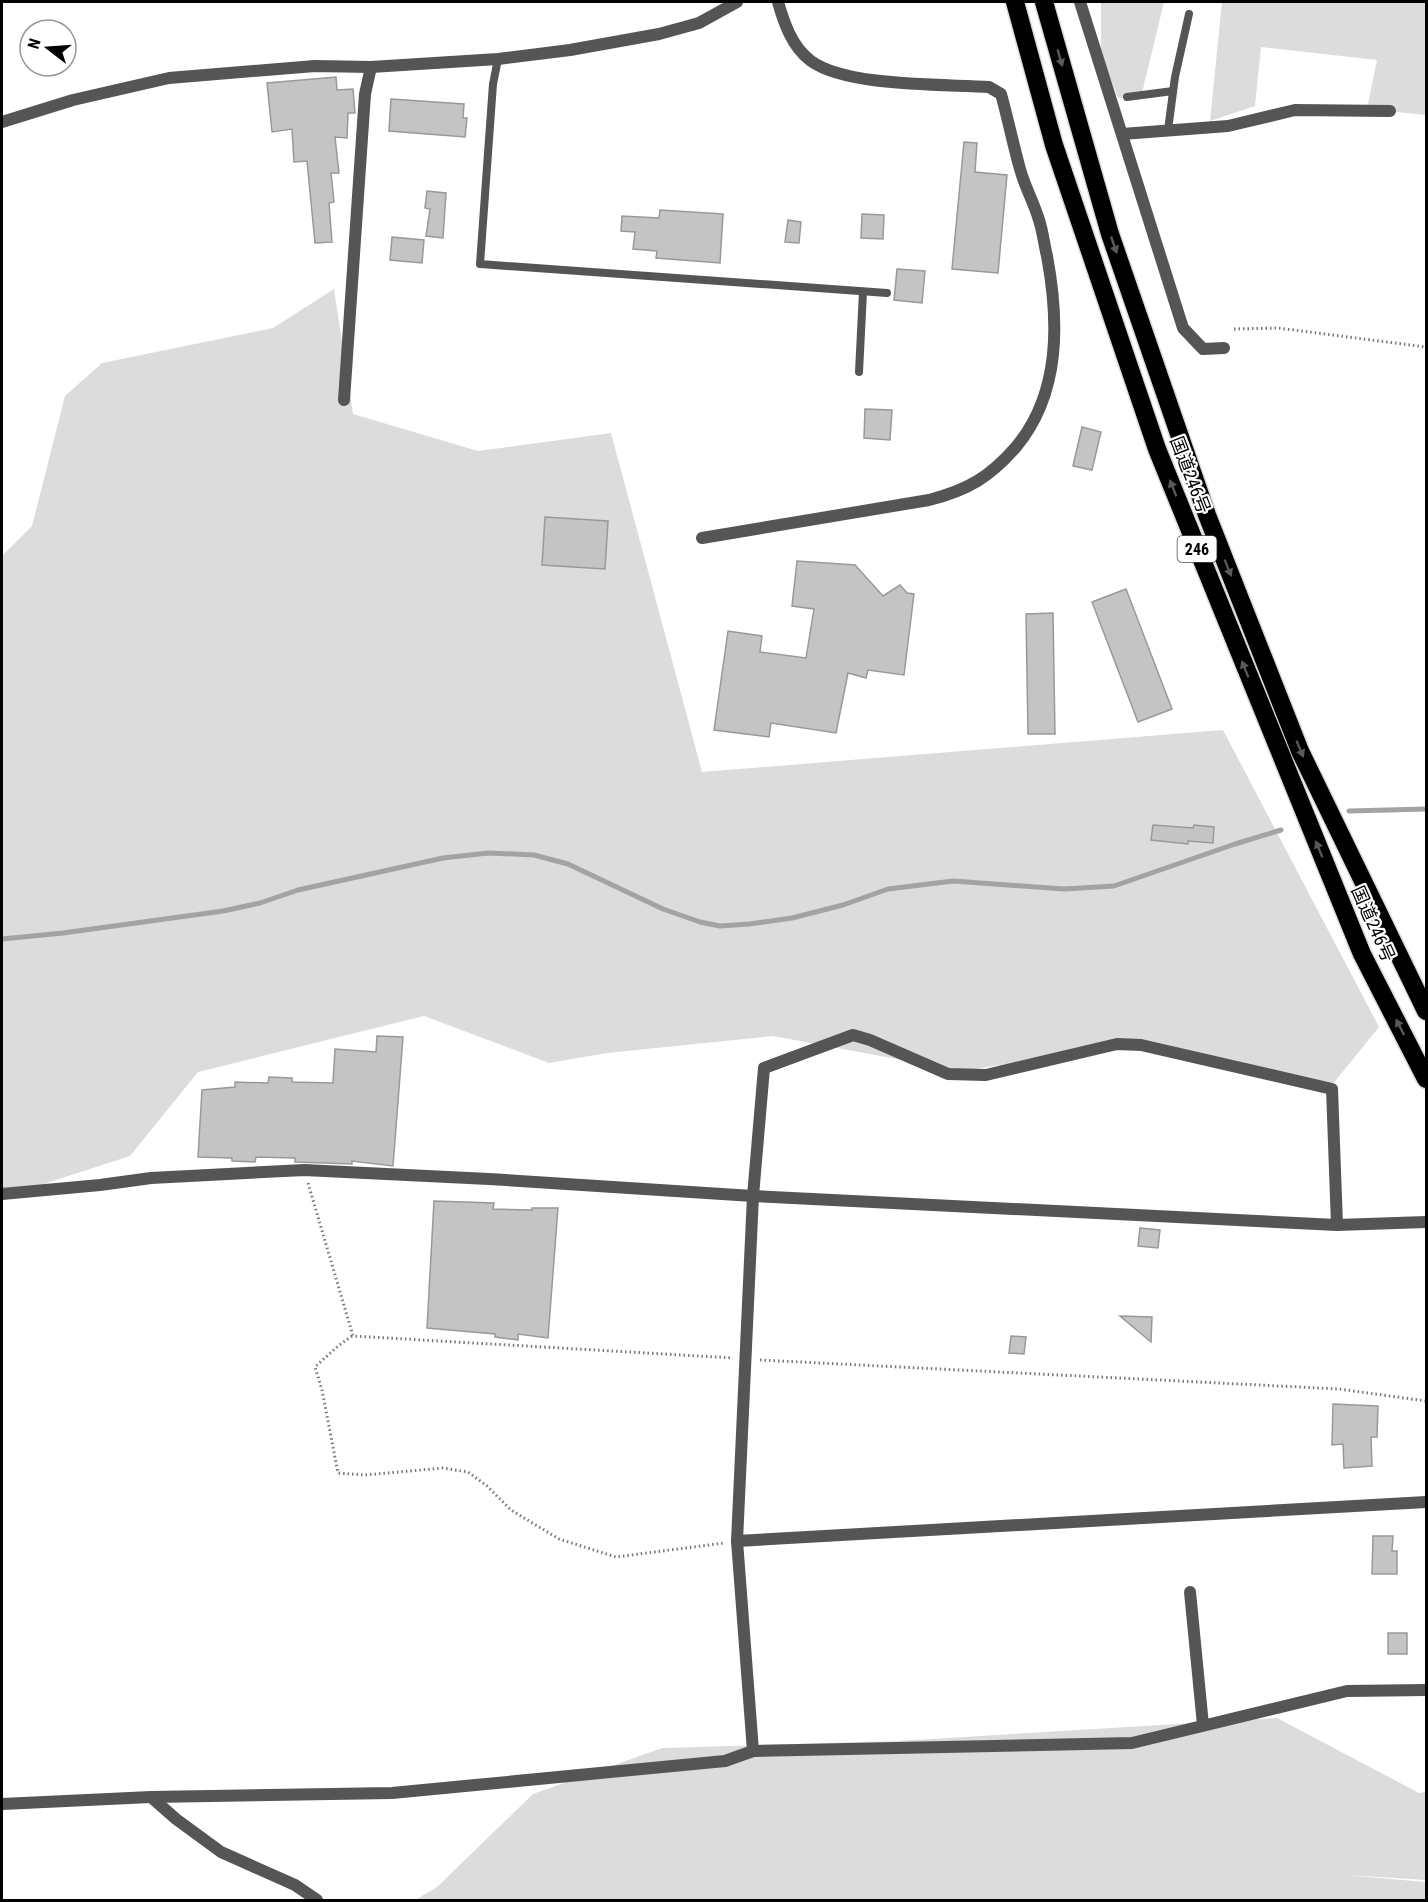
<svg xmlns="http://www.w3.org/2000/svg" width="1428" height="1902" viewBox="0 0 1428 1902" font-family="'Roboto Condensed','Noto Sans JP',sans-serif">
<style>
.green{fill:#dcdcdc}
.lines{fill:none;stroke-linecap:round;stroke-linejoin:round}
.stream{stroke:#a3a3a3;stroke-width:5}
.building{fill:#c4c4c4;stroke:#999;stroke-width:1.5}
.highway-casing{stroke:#dbdbdb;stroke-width:21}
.path{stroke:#777;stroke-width:3;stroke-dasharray:1.5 3;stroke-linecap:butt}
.lane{stroke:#555;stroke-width:8}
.street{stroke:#555;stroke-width:12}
.highway{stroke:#000;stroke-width:18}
.oneway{fill:#595959}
.labels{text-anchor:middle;stroke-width:4.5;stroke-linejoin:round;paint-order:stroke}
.shield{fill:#fff;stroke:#4c4c4c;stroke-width:1.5}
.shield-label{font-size:16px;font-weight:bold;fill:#000}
.street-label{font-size:18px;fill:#000;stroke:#fff}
</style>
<rect width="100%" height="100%" fill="#fff"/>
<!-- green -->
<g class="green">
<path d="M1101,2h63l-23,95 -23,1 -17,-43z"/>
<path d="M1222,2h204v113l-59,-6 10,-49 -116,-13 -6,59 -45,15z"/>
<path d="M334,289l19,125 125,37 133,-18 91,339 521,-42 156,297 -47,58 -198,-40 -173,26 -188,-35 -166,17 -58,10 -125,-47 -226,56 -68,84 -111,36 -17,1v-637l30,-30 33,-130 37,-33 171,-35z"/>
<path d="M1277,1718l142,75 7,-1v88l-81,-5 81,7v18h-1011l22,-13 96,-93 129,-46 235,-7z"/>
</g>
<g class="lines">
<!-- stream -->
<g class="stream">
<path d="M1349,811l77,-2"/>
<path d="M2,939l61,-6 160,-22 37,-8 38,-13 145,-32 45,-5 46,2 34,9 95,45 37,13 20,4 29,-2 43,-6 51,-13 45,-16 65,-8 111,8 50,-3 121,-42 46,-14"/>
</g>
</g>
<!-- building -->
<g class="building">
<path d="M336,77l1,13 16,-1 2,24h-7l-1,25 -12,-1 4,36h-8l3,29 -5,1 3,39 -17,1 -8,-82 -13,1 -2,-33 -20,3 -5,-49z"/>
<path d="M391,99l73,5 -1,14h4l-2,19 -76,-6z"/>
<path d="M964,142l13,1 -2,29 32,3 -9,98 -46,-4z"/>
<path d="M427,191l19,2 -3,45 -17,-2 4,-27 -5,-1z"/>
<path d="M660,210l63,4 -3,49 -64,-5 1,-7 -24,-2 2,-17 -14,-1 1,-15 37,2z"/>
<path d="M862,214l22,1 -1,24 -22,-1z"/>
<path d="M788,220l13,2 -2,21 -14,-1z"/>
<path d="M392,237l32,3 -2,23 -32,-3z"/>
<path d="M897,269l28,2 -3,32 -28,-3z"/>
<path d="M865,409l27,1 -2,30 -26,-2z"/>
<path d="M1082,427l19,5 -9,38 -19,-4z"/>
<path d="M545,517l63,4 -3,48 -63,-4z"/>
<path d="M797,561l58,4 28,31 17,-11 7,8 7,1 -10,81 -36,-5 -2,8 -18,-5 -12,60 -65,-10 -2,14 -55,-7 14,-99 34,5 -2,16 46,6 8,-49 -22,-3z"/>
<path d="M1126,589l46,120 -34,13 -46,-120z"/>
<path d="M1053,613l2,121h-27l-2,-120z"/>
<path d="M1153,825l40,3 1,-3 20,2 -1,16 -25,-2v3l-37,-4z"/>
<path d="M377,1036l26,1 -10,129 -41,-5v3l-57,-2v-4l-39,-1 -1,5 -23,-1v-3l-34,-1 4,-67 33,-3v-5l33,1 1,-6 23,1v4l41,1 2,-34 41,3z"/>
<path d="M434,1201l60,2 -1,6 39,1v-2h26l-10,130 -30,-4v6l-23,-3v-3l-68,-6z"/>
<path d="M1140,1228l20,2 -2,18 -20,-2z"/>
<path d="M1120,1316l32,1 -1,25z"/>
<path d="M1011,1336l15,1 -2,17 -15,-1z"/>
<path d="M1333,1404l45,2 -1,31h-6l1,29 -28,2 -1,-24 -11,1z"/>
<path d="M1373,1536h20l-1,15h5v23h-25z"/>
<rect x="1388" y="1633" width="19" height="21"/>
</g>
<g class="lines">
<defs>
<g id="highway">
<path d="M1015,2l39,143 103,304 205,505 64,125"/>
<path d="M1044,2l66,232 97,281 93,236 126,260"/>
</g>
</defs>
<!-- highway casing -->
<use href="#highway" class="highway-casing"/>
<!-- path -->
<g class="path">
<path d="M1234,329l44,-1 148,19"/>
<path d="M308,1183l45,153 380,22"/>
<path d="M352,1336l-14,10 -23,21 7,23 16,83 27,2 78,-7 25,4 19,14 24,24 48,29 57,18 108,-14"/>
<path d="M760,1360l579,29 87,12"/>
</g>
<!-- lane -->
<g class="lane">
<path d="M498,59l-5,25 -13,180 407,29"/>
<path d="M1127,97l46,-6"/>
<path d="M1168,130l7,-53 14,-63"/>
<path d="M859,372l4,-80"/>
</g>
<!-- street -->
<g class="street">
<path d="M1080,2l103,326 20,21 21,-1"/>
<path d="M2,122l71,-22 96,-22 146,-12 56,1 127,-8 72,-9 89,-16 40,-11 38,-21"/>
<path d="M1122,134l106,-8 67,-16 95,1"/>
<path d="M344,400l21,-306 6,-27"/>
<path d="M702,538l227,-38c39,-10 61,-23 87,-53 45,-54 43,-126 31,-191 -3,-12 -4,-24 -8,-36 -5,-17 -14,-33 -19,-51 -7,-25 -12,-50 -19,-75l-12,-7c-46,-3 -142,0 -178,-26 -19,-14 -27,-38 -33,-59"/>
<path d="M2,1194l98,-9 51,-7 153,-8 185,9 264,17 584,29 89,-3"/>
<path d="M737,1541l689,-39"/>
<path d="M1190,1592l13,133"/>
<path d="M753,1751l379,-8 215,-52 79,-1"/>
<path d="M151,1797l25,22 45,33 74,33 22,15"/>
<path d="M2,1804l149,-7 241,-4 333,-32 28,-10 -16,-210 16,-345 11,-128 89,-33 17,5 78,34 38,1 131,-31 24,1 191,44 5,136"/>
</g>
<!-- highway -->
<use href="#highway" class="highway"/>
</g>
<!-- one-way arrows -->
<defs><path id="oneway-solid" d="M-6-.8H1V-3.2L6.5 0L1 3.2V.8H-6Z" transform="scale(1.5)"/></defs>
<g class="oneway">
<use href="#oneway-solid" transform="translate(1060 58) rotate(74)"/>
<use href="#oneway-solid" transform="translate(1114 245) rotate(71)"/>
<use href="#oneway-solid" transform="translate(1173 488) rotate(-112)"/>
<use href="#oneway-solid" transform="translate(1228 568) rotate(68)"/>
<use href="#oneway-solid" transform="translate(1245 669) rotate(-112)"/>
<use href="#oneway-solid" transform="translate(1300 749) rotate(67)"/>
<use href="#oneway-solid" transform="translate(1319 849) rotate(-112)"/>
<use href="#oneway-solid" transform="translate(1400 1027) rotate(-117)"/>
</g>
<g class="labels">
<!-- shield labels -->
<rect class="shield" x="1177.5" y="536" width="39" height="26" rx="4.5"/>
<g class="shield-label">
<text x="1197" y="555">246</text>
</g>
<!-- street labels -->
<g class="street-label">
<text transform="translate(1190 475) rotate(69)" y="6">国道246号</text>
<text transform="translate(1373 924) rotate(66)" y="6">国道246号</text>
</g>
</g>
<!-- border -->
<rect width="1428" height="1902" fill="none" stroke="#000000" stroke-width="6"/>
<!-- north arrow -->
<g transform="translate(48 48) rotate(287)"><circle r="28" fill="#ffffff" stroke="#999999" stroke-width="1.5"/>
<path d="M0-4.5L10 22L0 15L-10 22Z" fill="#000000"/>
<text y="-9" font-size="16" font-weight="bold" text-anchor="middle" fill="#000000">N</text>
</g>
</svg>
